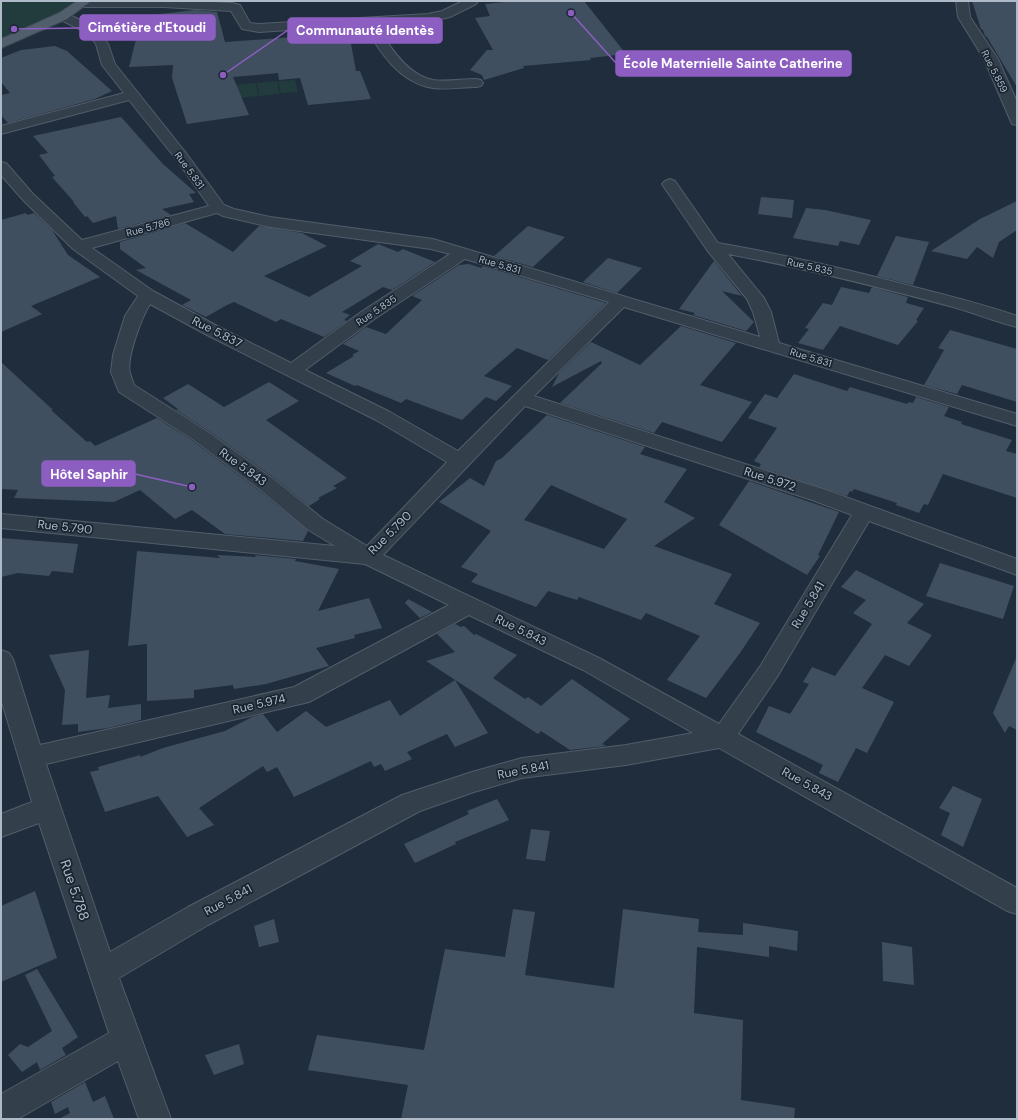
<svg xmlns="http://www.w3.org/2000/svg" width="1018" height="1120" viewBox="0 0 1018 1120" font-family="'DM Sans',sans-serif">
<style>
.green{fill:#223b3d}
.building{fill:#404f60;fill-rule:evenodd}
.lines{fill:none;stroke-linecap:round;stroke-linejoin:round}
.minor-casing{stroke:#525d6a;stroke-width:2}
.major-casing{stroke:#3d4855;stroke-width:2}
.minor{fill:#343f4c;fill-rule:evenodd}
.major{fill:#515e6c;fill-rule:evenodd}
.labels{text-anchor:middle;stroke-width:3.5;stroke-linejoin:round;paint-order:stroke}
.far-street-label{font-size:10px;fill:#afbac8;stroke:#192431}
.street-label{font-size:12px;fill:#afbac8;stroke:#192431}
.near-street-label{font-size:14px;fill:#afbac8;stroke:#192431}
.leader{fill:none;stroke:#8d5ec2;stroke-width:1.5}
.callout-dot{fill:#8d5ec2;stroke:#192431;stroke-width:1.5}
.callout{fill:#8d5ec2;stroke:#8d5ec2;stroke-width:1.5}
.callout-label{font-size:13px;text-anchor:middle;font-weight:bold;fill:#fff}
</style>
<rect width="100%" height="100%" fill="#202d3c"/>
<!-- green -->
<g class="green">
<path d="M1,1h75l-22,16 -53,24z"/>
<path d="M295,80l3,12 -17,1 -3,-12z"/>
<path d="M277,81l3,13 -21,2 -2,-13z"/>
<path d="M256,83l2,13 -21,2 -2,-13z"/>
</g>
<!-- building -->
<g class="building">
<path d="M516,1h68l42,53 -36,4 1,2 -68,6 1,2 -40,12 -2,-5 -12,-5 17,-20h6l-18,-32 15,-2 -5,-12z"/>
<path d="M972,1h45v86l-30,-50 -2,-1 -2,-6 -2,-1z"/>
<path d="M195,10l22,2 8,30 124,-9 7,38h4l11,28 -63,6 -8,-27 -21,2 -1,-7 -45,4 16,38 -62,9 -15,-46 1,-13 -44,2 13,-51z"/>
<path d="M55,46l12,5 45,40 -17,8 -87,24 -7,-8v-20l9,-2 -9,-11v-24l20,-8z"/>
<path d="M121,117l42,47 33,29 -7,1 5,8 -32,7 9,6 -53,14 -2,-13 -23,7 -6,-7 -2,1 -12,-15h1l-22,-25 3,-1 -16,-21 9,-2 -15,-17z"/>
<path d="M761,197l33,3 -2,18 -34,-4z"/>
<path d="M1017,201v29l-18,12 -6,16 -16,-11 -10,12 -36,-8 49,-32z"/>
<path d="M806,208l19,2 46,10 -12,25 -19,-4 -2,5 -45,-8z"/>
<path d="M26,213l1,2 7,-2 18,17 16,25 32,22 -69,29 11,8 -41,18v-112z"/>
<path d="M185,223l48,29 26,-26 43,7 25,13 -63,30 45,21 53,-31 -12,-5 28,-17 20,8 5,-3 32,13 -43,28 -9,-3 -41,25 8,3 -6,5 3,1 -23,16 -43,-18 -5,3 -42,-20 -7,3 -21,12 -24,-12 9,-5 -55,-30 10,-2 -26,-19v-7z"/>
<path d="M528,226l37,11 -32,30 -39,-11z"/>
<path d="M896,236l33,6 -16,43 -36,-9z"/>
<path d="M608,258l34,10 -25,25 -34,-11z"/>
<path d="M714,261l28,35 -20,-5 32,31 -8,9 -53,-16 2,-2 -16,-4z"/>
<path d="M469,264l12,4 2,-2 123,37 -58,57 -31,-12 -33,28 28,10 -16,15 -10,-4 -24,23 -56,-21 -5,4 -44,-18 -2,1 -29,-13 28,-17 -2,-1 7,-4 -16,-7 23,-17 20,7 36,-34 -10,-4 47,-31z"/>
<path d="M841,287l28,6 3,-6 25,7 11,3 -2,6 18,5 -8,12 2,1 -20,24 -58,-19 -17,24 -25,-7 11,-14 -4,-1 18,-25 9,2z"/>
<path d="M681,326l55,17 -36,42 52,17 -30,40 -60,-20 -8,11 -94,-30 42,-40 -1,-2 -49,26 7,-14 32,-31 49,23z"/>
<path d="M950,330l67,19v53l-55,-17 -5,9 -33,-9 20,-35 -6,-2z"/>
<path d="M1,362l52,48h-2l36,32 3,-1 5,5 62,-28 36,23 68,51 47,39 -5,10 -78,-7 -33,-24 -17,9 -35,-29 -26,12 -100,-4 4,-8 -17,-1z"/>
<path d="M794,374l53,17 3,-4 57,17 2,-2 4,1 3,-6 33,10 -5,9 18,6 -1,2 51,16 -6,11 11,3v44l-74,-24 -15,31 -4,-1 -5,9 -23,-8 1,-2 -43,-14 -2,3 -2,-1 -3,5 -88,-29 2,-3 -7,-3 23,-33 -29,-10 17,-24 12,4z"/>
<path d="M269,382l30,19 -33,19 81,58 -14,8 4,2 -19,10 2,1 -11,7 -32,-26 -68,-49 -33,-21 2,-1 -15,-11 25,-14 36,23z"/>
<path d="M547,415l98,32 -5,7 47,15 -23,33 31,16 -41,28 78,28 -18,30 46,19 -20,30 -34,45 -39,-18 33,-44 -54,-23 -5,7 -62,-23 -2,3 -29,-9 -12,16 -65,-25 7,-8 -17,-7 30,-36 -52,-29 31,-24 14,8 12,-25 6,-3zM551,485l76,34 -23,30 -80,-29z"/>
<path d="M749,481l90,31 -21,43 2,1 -13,19 -88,-50z"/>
<path d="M1,538l77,6 -5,29 -21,-2 -3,5 -31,-3 -17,4z"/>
<path d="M137,551l83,7 -3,-3 40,2 -3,-2 42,4 -1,2 44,8 -21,42 51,-13 13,30 -28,7 1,3 -39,10 13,18 -63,18 -32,5 -1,-4 -39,5v8l-47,3v-57l-19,2z"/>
<path d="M940,563l74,23 -11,33 -77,-23z"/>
<path d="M856,570l68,34 -17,19 25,12 -23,31 -24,-11 -23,33 32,14 -27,51 -11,-5 -18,34 -19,-9 4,-8 -67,-33 13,-26 21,8 19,-30 -6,-2 9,-15 23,9 37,-52 -19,-11 13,-13 -25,-13z"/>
<path d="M408,599l24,13 -12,6 -15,-15z"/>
<path d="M455,624l6,3 3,-1 10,9 2,-1 41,21 -24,23 32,21 3,-2 13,9 31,-27 58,40 -28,25 4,2 -36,4 -29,-19 -3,3 -112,-73 29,-9 -18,-18z"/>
<path d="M89,650l-3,48 24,-3 -2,13 33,-4v16l-33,8 -30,4v-8l-16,1 3,-35 -16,-35z"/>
<path d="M1017,656v74l-8,-4 -4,7 -12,-20z"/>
<path d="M455,680l33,53 -33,14 -8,-13 -40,18 5,7 -27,12 -4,-7 -7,3 -3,-6 -77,36 -17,-30 -10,5 -4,-6 -64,42 15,17 -27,12 -29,-41 -53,16 -15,-40 9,-2 -1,-3 42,-12v2l23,-9 62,-17 27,-14 11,-3 14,18 29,-21 20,16 64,-27 10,16z"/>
<path d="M953,786l29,13 -19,48 -22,-12 9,-22 -11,-5z"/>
<path d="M497,799l12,21 -54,22 1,2 -41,19 -11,-19 65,-30 -2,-3z"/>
<path d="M531,829l19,2 -5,30 -19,-2z"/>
<path d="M35,891l22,67 -56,24v-76z"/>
<path d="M513,909l22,3 -10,63 89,13 9,-79 76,10 -1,13 45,3v-12l55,8 -1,20 -28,-5v11l-72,-10 -3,66 49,7 -2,80 54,8 -1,11h-393l7,-34 -100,-15 9,-35 107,15 21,-101 60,8z"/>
<path d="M274,919l5,23 -20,5 -5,-21z"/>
<path d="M882,942l30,5 2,38 -31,-4z"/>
<path d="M37,969l41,68 -16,11 4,7 -26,15 -3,-8 -15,10 -14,-17 12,-11 8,3 24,-16 -27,-56z"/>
<path d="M239,1044l5,20 -30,11 -9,-20z"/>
<path d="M85,1082l8,20 12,-6 9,23h-55l11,-6 -2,-6 -13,7 -4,-12z"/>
</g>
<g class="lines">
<defs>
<g id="minor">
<path d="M79,1h112l41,2 8,2 10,18 9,1 169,-10 14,-3 21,-10h15l-2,3 -26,13 -22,5 -51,3c11,20 30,50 56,55 14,2 29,-1 43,-1l5,1 2,3 -2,3 -5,1c-14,0 -29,3 -43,1 -33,-5 -54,-36 -68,-63l-106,7 -17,-3 -11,-18 -67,-4h-80l-4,-1 -2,-3z"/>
<path d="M956,1h12l2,16 28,42 19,43v23l-5,-1 -28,-65 -26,-42z"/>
<path d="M63,12l26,12 12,10 7,10 7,20 71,89 38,52 10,4 36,8 163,22 327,98 -7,-25 -6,-13 -40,-49 -45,-66 3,-3 5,-2 5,2 43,62c63,11 124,25 185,41 38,10 77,19 114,32v11c-22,-5 -42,-14 -64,-20 -74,-20 -149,-39 -225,-53l36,44 7,14 8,31 238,71v12l-393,-119 -90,89 292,94 191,69v16l-148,-54 -92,156 -39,57 279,154v26l-10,-3 -288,-163 -93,17 -104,13 -48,14 -54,19 -212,114 -89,53 52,141h-32l-21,-58 -100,58h-17v-25l108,-61 -70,-210 -38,14v-23l31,-12 -31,-103v-49l8,3 4,6 27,86 254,-58 155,-82 -84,-41 -364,-36v-14l334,32 -28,-17 -45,-38 -68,-51 -75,-48 -8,-20 2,-17 12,-39 13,-20 -65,-47 -50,-49 -22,-25v-13l5,1 27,31 49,46 127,-34 -33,-47 -47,-59 -128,34v-8l123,-33 -22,-28 -6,-21 -3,-4 -12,-10 -22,-11 -2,-3 2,-3zM217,213l6,3 47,11 161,22 19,5 -89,58 -70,51 -72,-36 -66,-36 -61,-43zM465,259l144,43 -151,149 -68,-39 -85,-42 68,-50zM150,304l57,31 169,85 71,42 -80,84 -44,-27 -47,-38 -68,-49 -74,-47c-1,-4 -3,-8 -4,-12 -4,-15 12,-56 20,-69zM525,406l287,94 40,15 -91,150 -42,59 -120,-66 -216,-103zM469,615l114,55 110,63 -67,12 -104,13 -50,14 -70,23 -214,112 -78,45 -64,-188 263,-62z"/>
</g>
<path id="major" d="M77,1h14l-24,18 -66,29v-9l58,-26z"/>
</defs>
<!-- minor casing -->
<use href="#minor" class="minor-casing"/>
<!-- major casing -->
<use href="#major" class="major-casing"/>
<!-- minor -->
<use href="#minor" class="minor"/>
<!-- major -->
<use href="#major" class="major"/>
</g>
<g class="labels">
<!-- far-street labels -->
<g class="far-street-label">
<text transform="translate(995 71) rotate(63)" y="4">Rue 5.859</text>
<text transform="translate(190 170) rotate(54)" y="4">Rue 5.831</text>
<text transform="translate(148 227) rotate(-15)" y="4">Rue 5.786</text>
<text transform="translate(500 264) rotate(16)" y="4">Rue 5.831</text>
<text transform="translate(810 266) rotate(13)" y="4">Rue 5.835</text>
<text transform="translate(376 310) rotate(-34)" y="4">Rue 5.835</text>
<text transform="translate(811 357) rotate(17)" y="4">Rue 5.831</text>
</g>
<!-- street labels -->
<g class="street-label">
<text transform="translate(217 332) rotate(27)" y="4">Rue 5.837</text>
<text transform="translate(243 467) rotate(36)" y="4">Rue 5.843</text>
<text transform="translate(770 479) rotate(18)" y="4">Rue 5.972</text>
<text transform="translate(65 527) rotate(6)" y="4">Rue 5.790</text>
<text transform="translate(390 533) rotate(-45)" y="4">Rue 5.790</text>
<text transform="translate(808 605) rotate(-59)" y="4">Rue 5.841</text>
<text transform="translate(521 630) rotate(26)" y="4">Rue 5.843</text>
<text transform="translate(259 704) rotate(-13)" y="4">Rue 5.974</text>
<text transform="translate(523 770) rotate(-11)" y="4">Rue 5.841</text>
<text transform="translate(807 784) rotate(29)" y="4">Rue 5.843</text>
<text transform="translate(228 900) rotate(-28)" y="4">Rue 5.841</text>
</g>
<!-- near-street labels -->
<g class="near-street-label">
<text transform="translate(75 890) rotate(71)" y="5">Rue 5.788</text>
</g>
</g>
<!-- callouts -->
<path class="leader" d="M14 29L80 28M223 75L288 30M571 13L616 63M192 487L135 474"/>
<g class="callout-dot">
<circle cx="14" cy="29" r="4"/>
<circle cx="223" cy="75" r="4"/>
<circle cx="571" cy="13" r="4"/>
<circle cx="192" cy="487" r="4"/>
</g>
<g class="callout">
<rect x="80" y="15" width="135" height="25" rx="4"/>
<rect x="288" y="18" width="154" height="25" rx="4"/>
<rect x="616" y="51" width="235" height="25" rx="4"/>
<rect x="42" y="461" width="93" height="25" rx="4"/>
</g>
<g class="callout-label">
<text x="147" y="32">Cimétière d'Etoudi</text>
<text x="365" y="35">Communauté Identès</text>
<text x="733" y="68">École Maternielle Sainte Catherine</text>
<text x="89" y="479">Hôtel Saphir</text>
</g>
<!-- border -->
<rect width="1018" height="1120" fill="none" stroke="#afbac8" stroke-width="4"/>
</svg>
